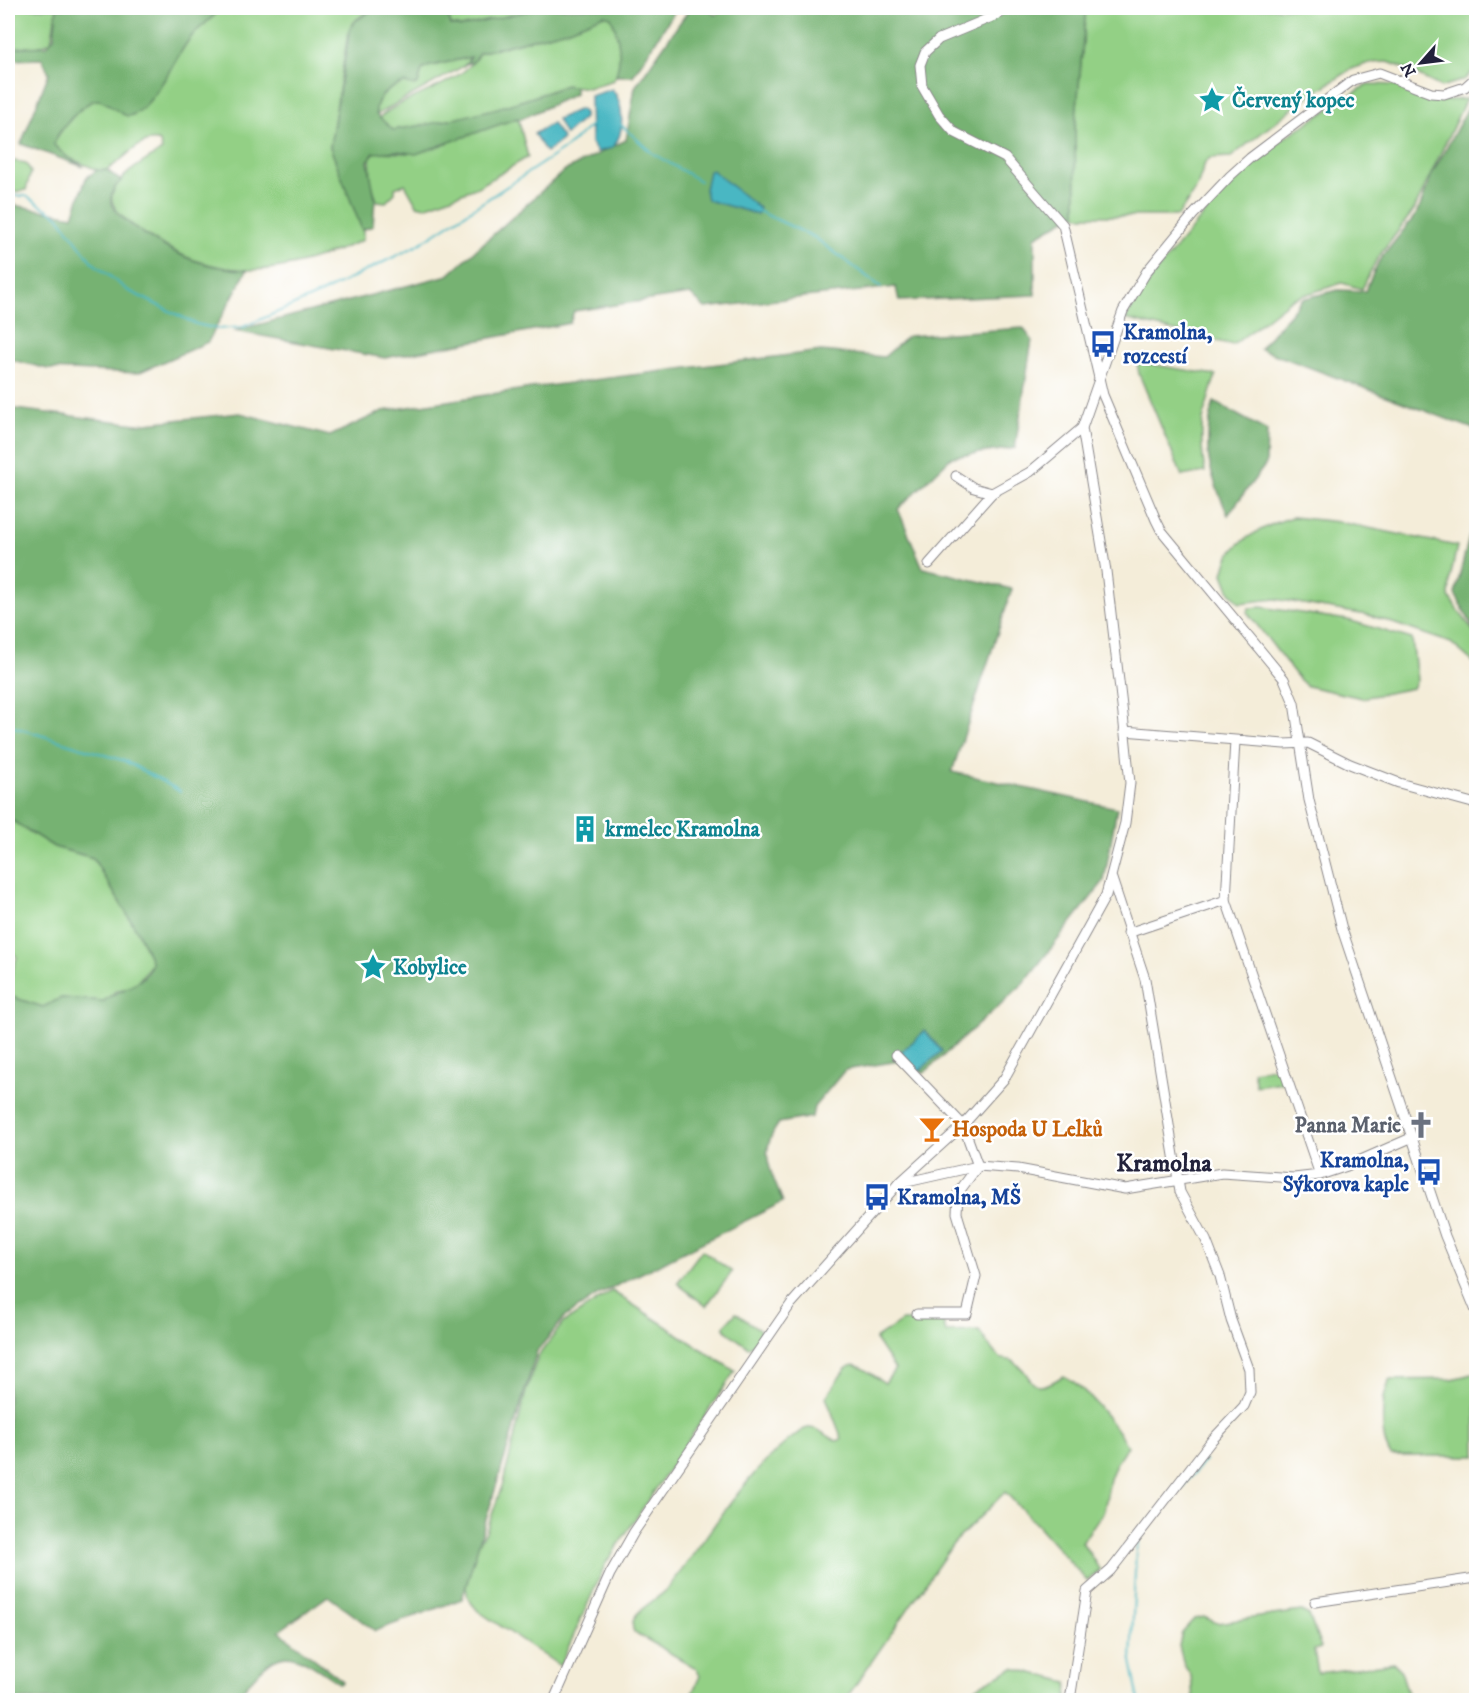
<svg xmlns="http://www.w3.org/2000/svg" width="1484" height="1708" viewBox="0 0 1484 1708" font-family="'IM FELL DW Pica',serif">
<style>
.green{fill:#93d085;stroke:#5a7960;stroke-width:1.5}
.forest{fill:#76b272;stroke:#4c6a56;stroke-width:1.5}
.water{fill:#49b7c3;stroke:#366c7f;stroke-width:1.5}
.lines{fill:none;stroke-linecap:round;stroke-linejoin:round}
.stream{stroke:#49b7c3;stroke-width:2}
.minor-casing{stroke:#8b888a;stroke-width:11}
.minor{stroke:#fff;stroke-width:9}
.labels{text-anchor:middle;stroke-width:5;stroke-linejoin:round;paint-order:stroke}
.culture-label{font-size:21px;font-weight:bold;fill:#0d838f;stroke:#fff;text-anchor:start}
.transit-label{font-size:21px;font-weight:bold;fill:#164399;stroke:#fff;text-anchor:start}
.worship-label{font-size:21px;font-weight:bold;fill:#5b616d;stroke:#fff;text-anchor:end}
.food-label{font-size:21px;font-weight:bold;fill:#c56008;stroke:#fff;text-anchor:start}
.quarter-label{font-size:24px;font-weight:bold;fill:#22223b;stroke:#fff}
</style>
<rect width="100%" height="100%" fill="#fff"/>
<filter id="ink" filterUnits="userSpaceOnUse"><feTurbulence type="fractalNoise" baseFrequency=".0167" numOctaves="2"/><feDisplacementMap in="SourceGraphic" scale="12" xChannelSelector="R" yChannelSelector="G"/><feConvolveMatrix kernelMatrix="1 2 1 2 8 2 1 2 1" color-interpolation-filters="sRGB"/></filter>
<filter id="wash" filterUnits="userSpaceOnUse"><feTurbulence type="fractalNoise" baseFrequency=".008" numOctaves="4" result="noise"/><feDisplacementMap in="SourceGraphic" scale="24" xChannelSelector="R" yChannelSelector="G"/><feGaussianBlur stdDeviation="1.35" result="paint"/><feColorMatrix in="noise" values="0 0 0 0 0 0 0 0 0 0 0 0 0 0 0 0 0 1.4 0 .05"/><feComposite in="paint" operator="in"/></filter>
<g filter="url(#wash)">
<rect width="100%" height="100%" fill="#f4edd9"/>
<!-- green -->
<g class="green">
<path d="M8,8h49l-6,34 -17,6h-26z"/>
<path d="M221,8h152l-16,11 -9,14 -18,114 33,85v8c-35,15 -71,29 -110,30 -19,1 -40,-4 -59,-10 -17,-6 -88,-43 -82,-65 5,-20 34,-34 50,-45l-2,-8c-21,-8 -38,23 -58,30l-35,-15 -13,-12c2,-12 31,-46 45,-45 11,2 18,14 29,16 23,-2 48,-61 63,-79 9,-11 22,-18 30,-29z"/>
<path d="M452,8h87l-78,19 -10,-2 -4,-12z"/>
<path d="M1086,8h389v61l-11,11 -23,7 -42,-21 -11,-4 -19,1 -17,6 -46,29 -75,59 -21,1 -5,5 -8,24 -19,29h-102l-1,-87z"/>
<path d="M604,15l7,2c8,19 13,44 3,63l-26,8 -15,-2 -61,20 -78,18 -41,6 -14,-12c25,-23 85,-33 100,-65l88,-23z"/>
<path d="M471,57l-7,9 -88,49c-2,-15 12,-30 27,-32 6,0 9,3 15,1l4,-14 5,-3z"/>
<path d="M1368,84l29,1 38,16 31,-2 -52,111 -37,49 -15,30 -20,-6 -50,16 -59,46 -108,-26 29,-45 77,-92 51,-43z"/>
<path d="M518,118l10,39 -50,30 -53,20 -8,-2 -12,-21 -10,4v5l-9,9 -9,-1 -6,-20 -1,-25 4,-4 32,1 29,-5 18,-9z"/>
<path d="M8,160l18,3 5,9 -5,18 -18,3z"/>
<path d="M1137,362l79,13c-14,42 -18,53 -11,97l-23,4 -43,-102z"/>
<path d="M1293,517l46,5 118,24 -7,33 -1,18 27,38v25l-3,2 -22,-19 -79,-27 -97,-17 -35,4 -10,-11 -7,-18c2,-6 3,-13 6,-18 11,-19 43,-33 64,-39z"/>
<path d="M1261,607l87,13 64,19 5,41 -4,8 -51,10 -55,-12 -8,-7 -52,-67 2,-4z"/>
<path d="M8,818l46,29 39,11 46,76 13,29 -19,25 -16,2 -13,11 -42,-3 -19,9 -34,-11 -1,-11 9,-28 -9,-9z"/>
<path d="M1280,1067l2,15 -26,4 -3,-15z"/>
<path d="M702,1250l30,22 -26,34 -29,-23z"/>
<path d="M612,1291l123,80 -129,192 -46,103 -82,-55 -10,-12 -2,-12 11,-42 9,-13 17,-49 23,-92 12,-35 25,-33z"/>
<path d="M736,1313l23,16 2,4 -9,13 -4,1 -23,-17 -1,-4z"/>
<path d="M902,1321h41l3,11 33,-1c6,8 13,21 21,27 3,2 9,1 13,3 23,14 13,39 50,15 18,5 55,53 64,70l-11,17 -6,16 -6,32 -22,31 18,28 -13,11 -49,-55 -33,-34 -52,52 -108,156h-156l11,-24 -4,-8 -62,-36c-9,-20 24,-31 34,-44 40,-50 71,-107 121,-148 6,-4 12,-11 19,-12 10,-1 20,9 29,13l5,-2 -16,-42c27,-39 20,-40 59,-14l10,-14 -20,-30z"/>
<path d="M1476,1373v83h-85c-10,-15 -9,-41 -7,-58 1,-7 5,-12 5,-18l63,-1z"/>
<path d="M1301,1611l8,4 12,33 -7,2 4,23 75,-10 8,8 9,29h-217l-2,-24 -7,-11 -5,-19 3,-14 12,-13 10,-2 13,6z"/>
<path d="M1013,1668l55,14 -1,18h-103l6,-4 -2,-5z"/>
</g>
<!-- forest -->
<g class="forest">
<path d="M57,8h164c-8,11 -21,18 -30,29 -15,18 -40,77 -63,79 -11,-2 -18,-14 -29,-16 -14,-1 -44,33 -45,45l13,12 17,10 -63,-23 28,-71 -7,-14 -34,1v-12l39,-2 7,-9z"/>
<path d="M375,8h77l-5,5 4,12 10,2 78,-19h138l-44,68h-17c6,-20 3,-40 -5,-59l-7,-2 -37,15 -88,23 -6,9 -7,2 5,-7 -44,10 -5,3 -4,14 -4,2 -9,-3c-15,4 -31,14 -29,31l17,16c60,-9 117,-23 173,-45l9,2v7l-56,26 -1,-2 -102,36 -19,-3 -23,2 -6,8 7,37 -2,28 -11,4 -32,-83 20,-119 5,-7z"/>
<path d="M690,8h18l7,7 13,-7h358l-11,121 1,84 -41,24v58l-136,6 -3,-14 -191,21 -15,-14 -116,17 -4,12 -185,35 -151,-27 214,-56 116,-104 62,-31 9,-53z"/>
<path d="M1476,93v337l-216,-81 42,-50 36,-9 27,1 14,-30 39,-49 14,-38z"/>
<path d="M97,170h10l14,11c-6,5 -11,13 -10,21 3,18 65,52 82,58 17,6 36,9 54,10l-39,72 -70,31 -90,-4 -40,-10v-155l65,12 13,-38z"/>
<path d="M1023,328l9,12 -17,108 -63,9 -54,52 25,59 89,21 -60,183 165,36 -13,73 -81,103 -99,89 -25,-12 -54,9 -31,37 -2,10 -33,6c-22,30 -8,48 4,79l-185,93 -33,22 -28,34 -75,248 -87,32 -47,-35 -49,35 64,50 -3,3c-59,-41 -60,-37 -106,16h-226v-709l1,5 34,11 18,-9 43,3c18,-16 37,-11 48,-38l-13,-29 -46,-76 -39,-11 -46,-29v-410l129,16 103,-11 90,23 53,-25 148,-23 290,-37 63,6 24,-21z"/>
<path d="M1214,402l53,29 -1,33 -38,51c-19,-44 -27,-66 -14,-113z"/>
<path d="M1473,521l3,1v111l-21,-39z"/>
</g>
<!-- water -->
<g class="water">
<path d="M612,89c12,14 14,45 0,59l-15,4 -6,-9 -1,-47z"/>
<path d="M580,109l4,4v5l-19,17 -8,-16z"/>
<path d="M552,123l11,16 -17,13 -12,-18z"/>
<path d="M712,170l48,39 -3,5 -50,-14 -2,-11 4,-18z"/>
<path d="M925,1031l17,20 -24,21 -17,-20z"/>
</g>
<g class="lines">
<!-- stream -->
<g class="stream">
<path d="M618,122l34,31 48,28"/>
<path d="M8,196h18l32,20 34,46 35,28 69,34 22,5 25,-2 74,-32 99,-49 151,-99 25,-23"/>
<path d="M756,210l58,27 67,50"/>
<path d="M8,722l6,5 111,34 55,30"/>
<path d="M1170,1501l35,-41"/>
<path d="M1139,1700l-8,-39 5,-111 3,-10"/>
</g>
</g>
</g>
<g filter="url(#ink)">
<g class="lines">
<defs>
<g id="minor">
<path d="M1006,8l-7,6 -60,25 -14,13 -5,13 2,21 17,29 15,17 51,26 58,67 40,170 53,125 5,10 123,149 10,24 15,97 33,129 103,307 31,75"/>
<path d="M956,476l18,12 18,5"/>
<path d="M929,564l63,-71 38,-21 52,-44"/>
<path d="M1124,731l160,13 24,-1 42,21 49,19 77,21"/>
<path d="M1235,741l-9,159 94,275"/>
<path d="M1128,933l98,-33"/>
<path d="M896,1055l67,70 15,41 -20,27 -1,20 19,63 -9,38h-50"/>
<path d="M898,1184l80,-18 40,3 107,20 97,-16 72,5 26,-3 27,-9 66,-29"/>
<path d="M1315,1602l161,-24"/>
<path d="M554,1700l56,-126 24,-42 157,-228 107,-120 65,-59 41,-46 102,-184 19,-72 5,-40 -7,-68 -17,-144 -24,-143 41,-117 24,-40 46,-56 37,-39 20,-18 103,-78 26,-7 52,20 13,1 21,-7 11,-10"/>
<path d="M1070,1700l17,-109 24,-21 101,-130 32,-34 6,-14 -1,-23 -18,-49 -11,-44 -14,-36 -26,-48 -35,-213 -33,-100"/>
</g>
</defs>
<!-- minor casing -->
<use href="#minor" class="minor-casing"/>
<!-- minor -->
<use href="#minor" class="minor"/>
</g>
</g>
<!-- icons -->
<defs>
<symbol id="sight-bare" viewBox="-9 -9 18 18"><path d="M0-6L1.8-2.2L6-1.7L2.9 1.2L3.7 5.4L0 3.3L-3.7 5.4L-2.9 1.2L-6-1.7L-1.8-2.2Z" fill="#0f9aa8" stroke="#fff" stroke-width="2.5" paint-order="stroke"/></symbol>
<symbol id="bus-bare" viewBox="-9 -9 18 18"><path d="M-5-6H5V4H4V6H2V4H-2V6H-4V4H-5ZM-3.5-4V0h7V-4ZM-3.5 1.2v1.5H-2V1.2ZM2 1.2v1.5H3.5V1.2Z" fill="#1a4fb4" stroke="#fff" stroke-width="2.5" paint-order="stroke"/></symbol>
<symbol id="building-bare" viewBox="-9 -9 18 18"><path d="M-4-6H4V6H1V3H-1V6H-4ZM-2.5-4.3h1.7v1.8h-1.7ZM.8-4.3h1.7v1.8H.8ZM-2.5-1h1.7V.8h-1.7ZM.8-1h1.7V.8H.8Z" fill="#0f9aa8" stroke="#fff" stroke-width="2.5" paint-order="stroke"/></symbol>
<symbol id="church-bare" viewBox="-9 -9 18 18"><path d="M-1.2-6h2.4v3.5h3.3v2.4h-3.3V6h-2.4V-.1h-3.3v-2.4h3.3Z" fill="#6b7280" stroke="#fff" stroke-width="2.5" paint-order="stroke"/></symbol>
<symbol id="bar-bare" viewBox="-9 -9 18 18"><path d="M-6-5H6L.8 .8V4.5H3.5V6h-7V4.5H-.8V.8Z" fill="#e8710a" stroke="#fff" stroke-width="2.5" paint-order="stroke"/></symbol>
</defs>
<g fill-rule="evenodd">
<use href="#sight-bare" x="1193" y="81" width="38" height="38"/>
<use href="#bus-bare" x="1084" y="325" width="38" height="38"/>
<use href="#building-bare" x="566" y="810" width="38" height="38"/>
<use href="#sight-bare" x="354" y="948" width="38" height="38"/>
<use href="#church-bare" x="1402" y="1106" width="38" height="38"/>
<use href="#bar-bare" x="913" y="1110" width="38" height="38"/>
<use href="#bus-bare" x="1410" y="1153" width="38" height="38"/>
<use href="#bus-bare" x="858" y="1178" width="38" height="38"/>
</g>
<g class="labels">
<!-- culture labels -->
<g class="culture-label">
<text x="1232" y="107">Červený kopec</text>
<text x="605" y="836">krmelec Kramolna</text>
<text x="393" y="974">Kobylice</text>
</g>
<!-- transit labels -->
<g class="transit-label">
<text x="1123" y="339">Kramolna,<tspan x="1123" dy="24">rozcestí</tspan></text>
<text x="1409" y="1167" text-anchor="end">Kramolna,<tspan x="1409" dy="24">Sýkorova kaple</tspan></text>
<text x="897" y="1204">Kramolna, MŠ</text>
</g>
<!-- worship labels -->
<g class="worship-label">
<text x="1401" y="1132">Panna Marie</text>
</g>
<!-- food labels -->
<g class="food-label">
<text x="952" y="1136">Hospoda U Lelků</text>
</g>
<!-- quarter labels -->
<g class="quarter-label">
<text x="1164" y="1171">Kramolna</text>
</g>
</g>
<!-- margin -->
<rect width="1484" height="1708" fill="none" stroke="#fff" stroke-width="30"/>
<!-- north arrow -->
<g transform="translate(1421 63) rotate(242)" stroke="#ffffff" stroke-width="4.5" paint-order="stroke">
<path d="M0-4.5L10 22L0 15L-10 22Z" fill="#22223b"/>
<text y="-9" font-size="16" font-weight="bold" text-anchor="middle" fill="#22223b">N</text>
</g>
</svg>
